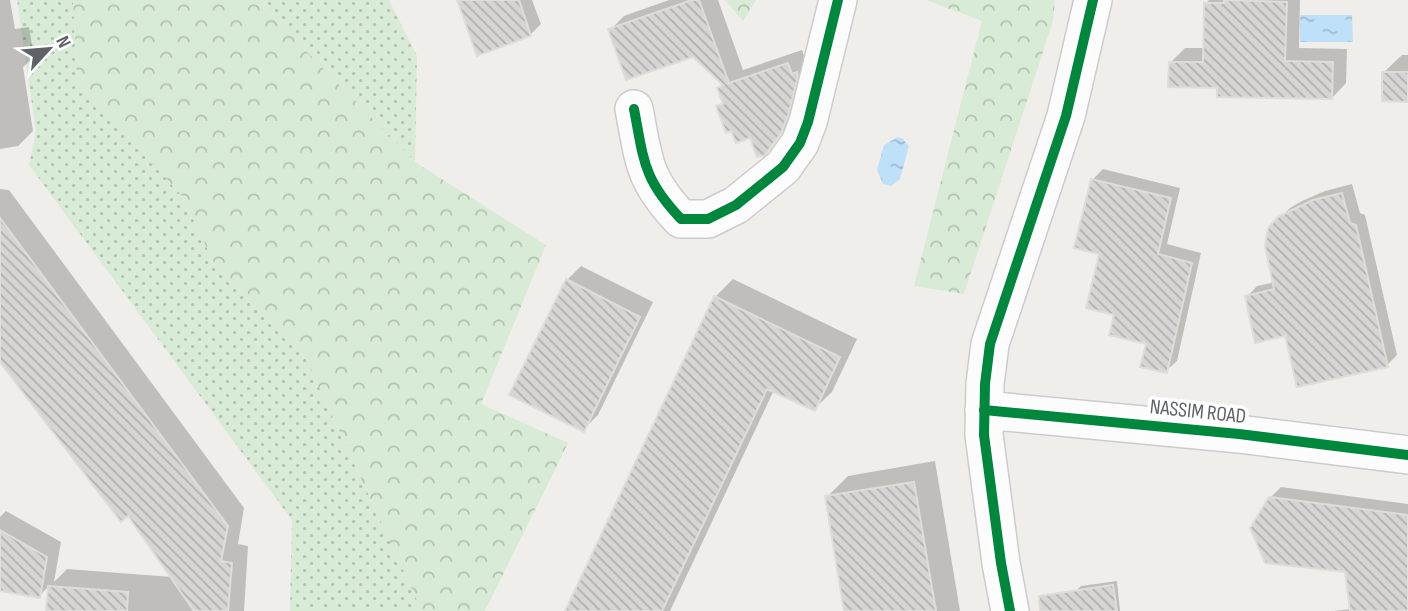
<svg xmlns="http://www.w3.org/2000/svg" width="1408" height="611" viewBox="0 0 1408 611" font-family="'Sofia Sans Condensed',sans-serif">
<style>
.grass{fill:url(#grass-dots)}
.forest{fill:url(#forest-crowns)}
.water{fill:url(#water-ripples)}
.shadow{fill:#0003}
.building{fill:url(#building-back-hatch);stroke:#deddd9;stroke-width:2}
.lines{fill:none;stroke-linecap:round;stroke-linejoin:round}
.minor-casing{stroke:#cbcccc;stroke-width:40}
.minor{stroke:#fdfcfc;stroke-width:37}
.cycleway-casing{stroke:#fff;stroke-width:15}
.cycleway{stroke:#00873e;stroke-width:10}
.labels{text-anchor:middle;stroke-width:7;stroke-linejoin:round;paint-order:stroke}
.street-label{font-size:21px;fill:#5f6368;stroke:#fff}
</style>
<defs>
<pattern id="grass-dots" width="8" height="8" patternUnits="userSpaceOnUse" patternTransform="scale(1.75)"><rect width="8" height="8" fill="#d8ebd6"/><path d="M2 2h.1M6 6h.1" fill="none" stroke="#b2c2b1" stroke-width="1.8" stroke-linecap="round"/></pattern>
<pattern id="forest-crowns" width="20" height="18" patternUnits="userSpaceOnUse" patternTransform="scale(1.75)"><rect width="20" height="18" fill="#d8ebd6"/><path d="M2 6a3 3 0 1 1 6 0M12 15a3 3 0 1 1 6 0" fill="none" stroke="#b2c2b1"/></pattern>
<pattern id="water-ripples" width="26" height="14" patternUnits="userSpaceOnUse" patternTransform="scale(1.75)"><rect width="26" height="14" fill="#bfe0f9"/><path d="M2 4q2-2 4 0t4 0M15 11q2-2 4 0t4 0" fill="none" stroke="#9eb9cd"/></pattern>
<pattern id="building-back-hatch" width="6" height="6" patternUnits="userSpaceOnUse" patternTransform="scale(1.75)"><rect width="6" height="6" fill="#d6d5d3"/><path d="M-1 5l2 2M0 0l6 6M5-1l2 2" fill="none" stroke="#b1b0af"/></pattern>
</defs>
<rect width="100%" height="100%" fill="#efeeea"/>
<!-- grass -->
<g class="grass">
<path d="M17,0h56l4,81 105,115 34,71 90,92 116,252h-132l2,-91 -263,-355 7,-33z"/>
<path d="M256,0h133l28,56 -2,106z"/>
</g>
<!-- forest -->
<g class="forest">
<path d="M73,0h183l159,162 131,83 -65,159 87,39 -83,168h-63l-116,-252 -90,-92 -34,-71 -105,-115z"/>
<path d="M725,0h31l-13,21z"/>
<path d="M926,0h129l-2,21 -89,273 -50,-8 68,-265z"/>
</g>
<!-- water -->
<g class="water">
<path d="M1300,15h52l1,27h-53z"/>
<path d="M898,137l5,2 6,7 -9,33 -9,7 -8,-2 -6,-14 7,-25z"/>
</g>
<!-- shadow -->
<g class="shadow">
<path d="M0,0h10l5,29 14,-2 5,30 -11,10 10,64 -15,15 -18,3z"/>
<path d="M459,0h73l9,24 -11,11z"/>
<path d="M669,0h49l25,70 59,-20 4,11 -11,56 -31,36 -13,-17 -33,-29 6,-6 -5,-13 5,-5 -31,-28 -83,-25 14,-14z"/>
<path d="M1209,0h91l-1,48 48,1 -1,34 -14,15 -113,-12 -49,-23 15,-15h20v-44z"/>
<path d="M1402,55h6v46l-24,-29z"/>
<path d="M1103,169l77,19 -13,56 34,9 -24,108 -11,10 -18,-28 -32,-30 -15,-61 -9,-72z"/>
<path d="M1352,184l8,29 5,2 32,140 -10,10 -101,-31 -39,-37 10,-11 18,-4 -6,-53 21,-21 12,-7 23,-10z"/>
<path d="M0,189l9,1 235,318 -6,36 10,2 -4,65h-197l2,-25 -10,10 -39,-7v-72l6,-6 55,31 -7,40 13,-13 105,8 -44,-63 -128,-154z"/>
<path d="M581,266l72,36 -55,113 -15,15 -16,-150z"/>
<path d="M733,279l124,60 -25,53 -18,17 -40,-19 -104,221h-103l148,-314z"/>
<path d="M935,461l25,150h-114l-19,-114 21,-21z"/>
<path d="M1281,487l127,17v107h-74l17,-2 -4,-38 -77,-73z"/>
<path d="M1117,581l3,30h-41l-3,-20 5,-5z"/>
</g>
<!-- building -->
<g class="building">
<path d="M457,0h62l12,36 -54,20z"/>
<path d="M692,0h7l30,83 59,-20 4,11 5,-2 1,4 -10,40 -7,17 -16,22 -8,2 -7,-19 -14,5 -5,-12 -5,2 -10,-27 7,-2 -6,-16 6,-3 -30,-28 -67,23 -18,-51z"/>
<path d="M1224,0l63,2 -2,59 48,1 -1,37 -115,-2v-9l-49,-1 1,-25h34l1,-59h20z"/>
<path d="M1382,72h26v30l-26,-1z"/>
<path d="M1091,179l80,19 -13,56 34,9 -25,110 -27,-6 6,-23 -37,-9 5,-20 -28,-7 13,-54 -25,-6z"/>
<path d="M1342,193l8,30 6,2 32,142 -91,20 -12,-51 -30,7 -10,-47 29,-7 -9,-43 3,-18 10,-11 12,-6 23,-11z"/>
<path d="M0,218l228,308 -7,35 11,2 -4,48h-34l-66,-95 -7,6 -121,-160z"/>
<path d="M566,279l74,38 -56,115 -75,-37z"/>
<path d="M714,296l126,61 -25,54 -48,-22 -105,222h-97z"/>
<path d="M914,482l22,129h-92l-19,-115z"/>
<path d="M1269,497l139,18v96h-58l-5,-39 -80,-9 -15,-35z"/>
<path d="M0,530l47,27 -7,41 -40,-7z"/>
<path d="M1113,585l4,26h-77l-1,-15z"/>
<path d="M48,586l80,6 -1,19h-81z"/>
</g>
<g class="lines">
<defs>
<g id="minor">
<path d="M634,109c10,52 9,70 47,110h27l28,-14 47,-38 17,-24 8,-21 30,-122"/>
<path d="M984,410l255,24 169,21"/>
<path d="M1010,611l-9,-48 -17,-128 1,-51 5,-40 76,-228 27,-116"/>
</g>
</defs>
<!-- minor casing -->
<use href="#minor" class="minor-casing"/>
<!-- minor -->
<use href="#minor" class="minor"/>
<defs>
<g id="cycleway">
<path d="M634,109c10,52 9,70 47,110h27l28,-14 47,-38 17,-24 8,-21 30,-122"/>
<path d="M984,410l255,24 169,21"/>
<path d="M1010,611l-9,-48 -17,-128 1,-51 5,-40 76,-228 27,-116"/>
</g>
</defs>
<!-- cycleway casing -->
<use href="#cycleway" class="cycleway-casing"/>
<!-- cycleway -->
<use href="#cycleway" class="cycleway"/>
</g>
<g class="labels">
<!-- street labels -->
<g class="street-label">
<text transform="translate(1198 411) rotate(6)" y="7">NASSIM ROAD</text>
</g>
</g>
<!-- north arrow -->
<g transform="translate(49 49) rotate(64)" stroke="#ffffff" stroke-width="5" paint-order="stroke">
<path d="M0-5L12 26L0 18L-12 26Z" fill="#5f6368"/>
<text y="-10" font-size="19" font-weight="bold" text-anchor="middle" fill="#5f6368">N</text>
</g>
</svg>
